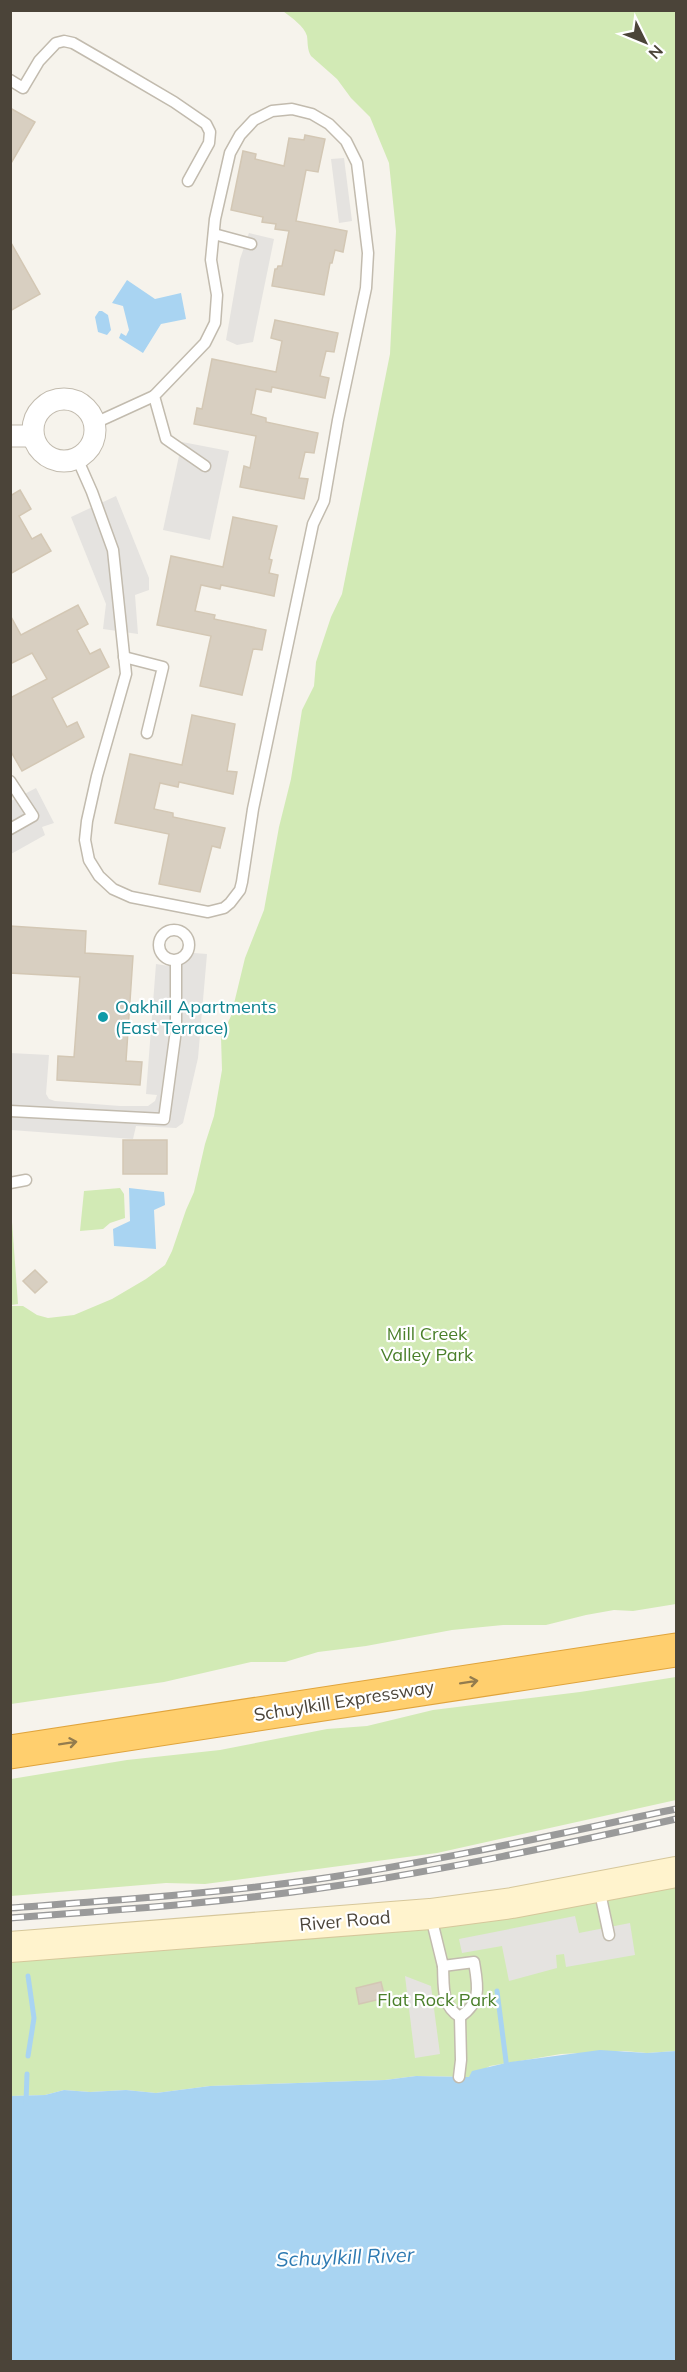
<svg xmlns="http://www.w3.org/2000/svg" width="687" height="2372" viewBox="0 0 687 2372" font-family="Mulish,sans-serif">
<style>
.green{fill:#d2eab5}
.parking{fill:#e5e3e0}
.water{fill:#a9d4f2}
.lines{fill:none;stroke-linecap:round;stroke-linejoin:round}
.stream{stroke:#a9d4f2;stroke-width:5}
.building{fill:#d8cfc1;stroke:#d3c7b4;stroke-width:1.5}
.lane-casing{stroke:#c2bbae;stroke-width:13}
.street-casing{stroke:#c2bbae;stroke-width:23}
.secondary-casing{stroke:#d6c79b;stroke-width:32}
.highway-casing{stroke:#e0a43c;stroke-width:35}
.lane{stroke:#fff;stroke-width:10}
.street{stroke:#fff;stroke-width:21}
.secondary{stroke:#fff3cd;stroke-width:30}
.highway{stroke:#ffcf6e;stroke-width:33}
.rail-casing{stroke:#9a9a9a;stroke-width:7}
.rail{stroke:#fff;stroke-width:4.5;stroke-dasharray:14;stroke-linecap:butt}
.oneway{stroke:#937c4e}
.culture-dot{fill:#0f9aa8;stroke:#fff;stroke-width:2}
.labels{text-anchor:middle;stroke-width:4.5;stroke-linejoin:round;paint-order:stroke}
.culture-label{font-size:18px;fill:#0d838f;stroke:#fff;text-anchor:start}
.park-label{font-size:18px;fill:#4a7f2a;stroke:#fff}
.street-label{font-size:18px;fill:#4b4439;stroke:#fff}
.water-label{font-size:20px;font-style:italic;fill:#2e7ab2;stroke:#fff}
</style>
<rect width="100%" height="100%" fill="#f6f3ec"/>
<!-- green -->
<g class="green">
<path d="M283,11h393v1593l-43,7 -19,-1 -28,5 -40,10h-43l-51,5 -86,16 -48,6 -33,10h-34l-87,20 -153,22v-398h12l14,9 11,3 26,-3 38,-16 34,-20 19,-14 7,-14 14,-41 8,-18 11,-48 9,-28 8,-46 -1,-33 10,-21 14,-58 19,-48 15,-83 12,-48 11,-69 12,-24 2,-24 15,-45 11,-23 48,-240 6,-123 -7,-68 -19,-46 -19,-19 -14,-19 -26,-23c-4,-7 -3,-13 -4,-20 -3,-10 -15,-18 -24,-25z"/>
<path d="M120,1188l4,6 1,24 -15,5 -7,6 -23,2 4,-40z"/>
<path d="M11,1222h1l6,82 -7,1z"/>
<path d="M676,1677v123l-239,53 -232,31 -39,-1 -155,13v-117l116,-19 93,-10 107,-21 40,-3 66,-16 147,-18z"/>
<path d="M676,1883v168l-29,2 -23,-2 -63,3 -71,12 -20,11 -54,-1 -31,4 -175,6 -54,7 -30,-3 -36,2 -26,-2 -19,5 -34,1 -1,-140z"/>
</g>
<!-- parking -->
<g class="parking">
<path d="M344,158l8,63 -13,2 -8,-64z"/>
<path d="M249,233l25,6 -21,103 -16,3 -11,-5 14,-81z"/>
<path d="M182,442l47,9 -19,89 -47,-10z"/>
<path d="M116,496l33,82v12l-14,5 3,39 -35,-5 3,-25 -35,-87z"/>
<path d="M36,788l18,35 -12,4 3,8 -34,19v-53z"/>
<path d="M194,953l13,1 -9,104 -15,65 -7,5 -40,-2 -3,13 -122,-9 -1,-77 39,2 -3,39 3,5 6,2 65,5h28l7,-5 2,-6 -11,-1 10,-130 13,2z"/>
<path d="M575,1916l4,17 51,-10 5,32 -69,12 -2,-13 -8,1 1,13 -48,13 -7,-35 -40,7 -3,-14z"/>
<path d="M405,1976l26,10 9,68 -25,4z"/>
</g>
<!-- water -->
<g class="water">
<path d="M127,280l28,19 26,-6 5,26 -25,5 -18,29 -24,-15 2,-5 5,3 3,-6 -6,-24 -11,-3z"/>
<path d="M99,311h3l6,4 3,15 -4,5 -9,-3 -3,-15z"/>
<path d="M129,1188l35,4 1,13 -11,5 2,39 -42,-3 -1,-17 17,-8z"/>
<path d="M600,2050l47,3 29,-2v310h-665l-1,-265 35,-1 19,-5 26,2 36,-2 30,3 54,-7 175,-6 31,-4 53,1 3,-6 38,-9z"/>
</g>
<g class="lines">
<!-- stream -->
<g class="stream">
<path d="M28,1976l6,42 -6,38"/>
<path d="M497,1991l10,78"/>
<path d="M26,2103l1,-29"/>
</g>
</g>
<!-- building -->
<g class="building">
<path d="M10,108l25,14 -25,43z"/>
<path d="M305,135l20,4 -7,33 -12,-2 -10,51 51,10 -4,21 -8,-2 -3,13h-2l-6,32 -52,-9 3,-17h2l1,-3h4l7,-35 -14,-2 1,-5 -14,-2 1,-5 -32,-7 12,-59 13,3 -1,5 29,7 5,-28 15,2z"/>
<path d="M10,241l30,53 -30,17z"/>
<path d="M275,320l63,13 -4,19 -8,-1 -6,25 9,2 -4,20 -53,-11 -1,5 -15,-3 -5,25 15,4v4l52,11 -4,20 -9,-1 -6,26 9,1 -4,20 -64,-12 4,-21 6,2 6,-32 -62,-12 3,-16 5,1 10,-50 64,13 6,-31 -11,-3z"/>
<path d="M20,490l11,19 -12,7 13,23 9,-5 10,17 -41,23v-78z"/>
<path d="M233,517l44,9 -8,33 3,1 -3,13 9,2 -4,21 -53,-11 -1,4 -19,-4 -6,26 20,4 -1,4 52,11 -4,20 -9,-1 -11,46 -42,-9 11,-50 -54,-11 14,-69 52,11z"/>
<path d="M78,605l10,19 -11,6 13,24 10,-5 9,18 -57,31 15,29 10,-5 7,15 -62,34 -12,-21v-52l37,-19 -15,-26 -22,11v-49l11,20z"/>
<path d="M192,715l43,9 -8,47 10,1 -4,22 -54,-12 -1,5 -18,-4 -6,26 19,4v4l52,11 -5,20 -8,-2 -12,46 -41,-8 10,-50 -54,-11 15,-69 52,11z"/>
<path d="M10,926l76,5 -1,22 48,3 -7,105 16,1 -2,23 -83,-5 1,-24 16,1 6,-80 -70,-4z"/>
<rect x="123" y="1140" width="44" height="34"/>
<path d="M35,1270l12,12 -12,11 -12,-12z"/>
<path d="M381,1982l4,16 -26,6 -3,-16z"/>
</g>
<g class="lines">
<defs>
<g id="lane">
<path d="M10,80l13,8 16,-27 17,-18 8,-2 9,2 38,22 63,37 32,22 4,8 -1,11 -21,38"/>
<path d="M214,234l37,10"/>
<path d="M95,423l59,-27"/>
<path d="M77,458l15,34 21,58 13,124 -29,102 -10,45 -2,19 4,20 10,16 14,13 18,8 77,15 16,-4 6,-5 10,-13 2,-8 11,-73 60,-285 11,-23 14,-81 28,-132 2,-35 -11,-90 -11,-22 -17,-17 -17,-10 -20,-5 -20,2 -18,9 -14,15 -10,18 -15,66 -4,41 6,35 -2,28 -10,20 -51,53 12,43 39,27"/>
<path d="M124,657l39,10 -16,66"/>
<path d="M10,781l23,35 -23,13"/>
<circle cx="174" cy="945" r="15"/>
<path d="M10,1111l154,8 12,-89v-69"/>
<path d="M10,1183l16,-3"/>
<path d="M599,1888l10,47"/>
<path d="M431,1917l12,49 31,-4c4,24 8,40 -14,55"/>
<path d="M443,1966c1,21 -2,39 17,51"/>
<path d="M459,2077l2,-17 -1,-43"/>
</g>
<g id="street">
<circle cx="64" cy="430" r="31"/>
<path d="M10,436h23"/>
</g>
<path id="secondary" d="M10,1947l420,-33 82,-11 164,-31"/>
<path id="highway" d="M10,1752l666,-102"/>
</defs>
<!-- lane casing -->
<use href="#lane" class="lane-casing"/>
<!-- street casing -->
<use href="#street" class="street-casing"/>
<!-- secondary casing -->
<use href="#secondary" class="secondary-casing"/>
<!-- highway casing -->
<use href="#highway" class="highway-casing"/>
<!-- lane -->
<use href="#lane" class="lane"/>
<!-- street -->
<use href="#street" class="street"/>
<!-- secondary -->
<use href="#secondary" class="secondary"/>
<!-- highway -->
<use href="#highway" class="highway"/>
<defs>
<g id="rail">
<path d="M10,1908c108,-8 216,-15 322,-31 116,-18 230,-44 344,-68"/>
<path d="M10,1918c106,-8 213,-15 318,-31 117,-17 233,-42 348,-68"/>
</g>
</defs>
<!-- rail casing -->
<use href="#rail" class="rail-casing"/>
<!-- rail -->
<use href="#rail" class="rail"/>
</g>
<!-- one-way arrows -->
<defs><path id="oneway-shaft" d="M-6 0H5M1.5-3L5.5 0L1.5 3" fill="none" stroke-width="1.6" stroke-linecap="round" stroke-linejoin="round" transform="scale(1.5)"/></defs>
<g class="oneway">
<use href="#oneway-shaft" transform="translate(469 1682) rotate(-9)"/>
<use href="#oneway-shaft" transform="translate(68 1743) rotate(-9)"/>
</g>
<!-- markers -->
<circle class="culture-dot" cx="103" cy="1017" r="6"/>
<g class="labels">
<!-- culture labels -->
<g class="culture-label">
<text x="115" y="1013">Oakhill Apartments<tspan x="115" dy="21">(East Terrace)</tspan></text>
</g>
<!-- park labels -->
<g class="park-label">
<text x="427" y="1340">Mill Creek<tspan x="427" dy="21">Valley Park</tspan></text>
<text x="437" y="2006">Flat Rock Park</text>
</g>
<!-- street labels -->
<g class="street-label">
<text transform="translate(344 1701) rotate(-9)" y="6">Schuylkill Expressway</text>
<text transform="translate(345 1921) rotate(-5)" y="6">River Road</text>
</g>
<!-- water labels -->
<g class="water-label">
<text transform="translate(345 2257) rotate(-2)" y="7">Schuylkill River</text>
</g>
</g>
<!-- border -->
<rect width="687" height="2372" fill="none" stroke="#4b4439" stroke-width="24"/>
<!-- north arrow -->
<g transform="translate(645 42) rotate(133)" stroke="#ffffff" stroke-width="4.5" paint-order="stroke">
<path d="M0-4.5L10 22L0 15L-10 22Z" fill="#4b4439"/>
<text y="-9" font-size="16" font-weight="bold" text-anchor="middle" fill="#4b4439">N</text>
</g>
</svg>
